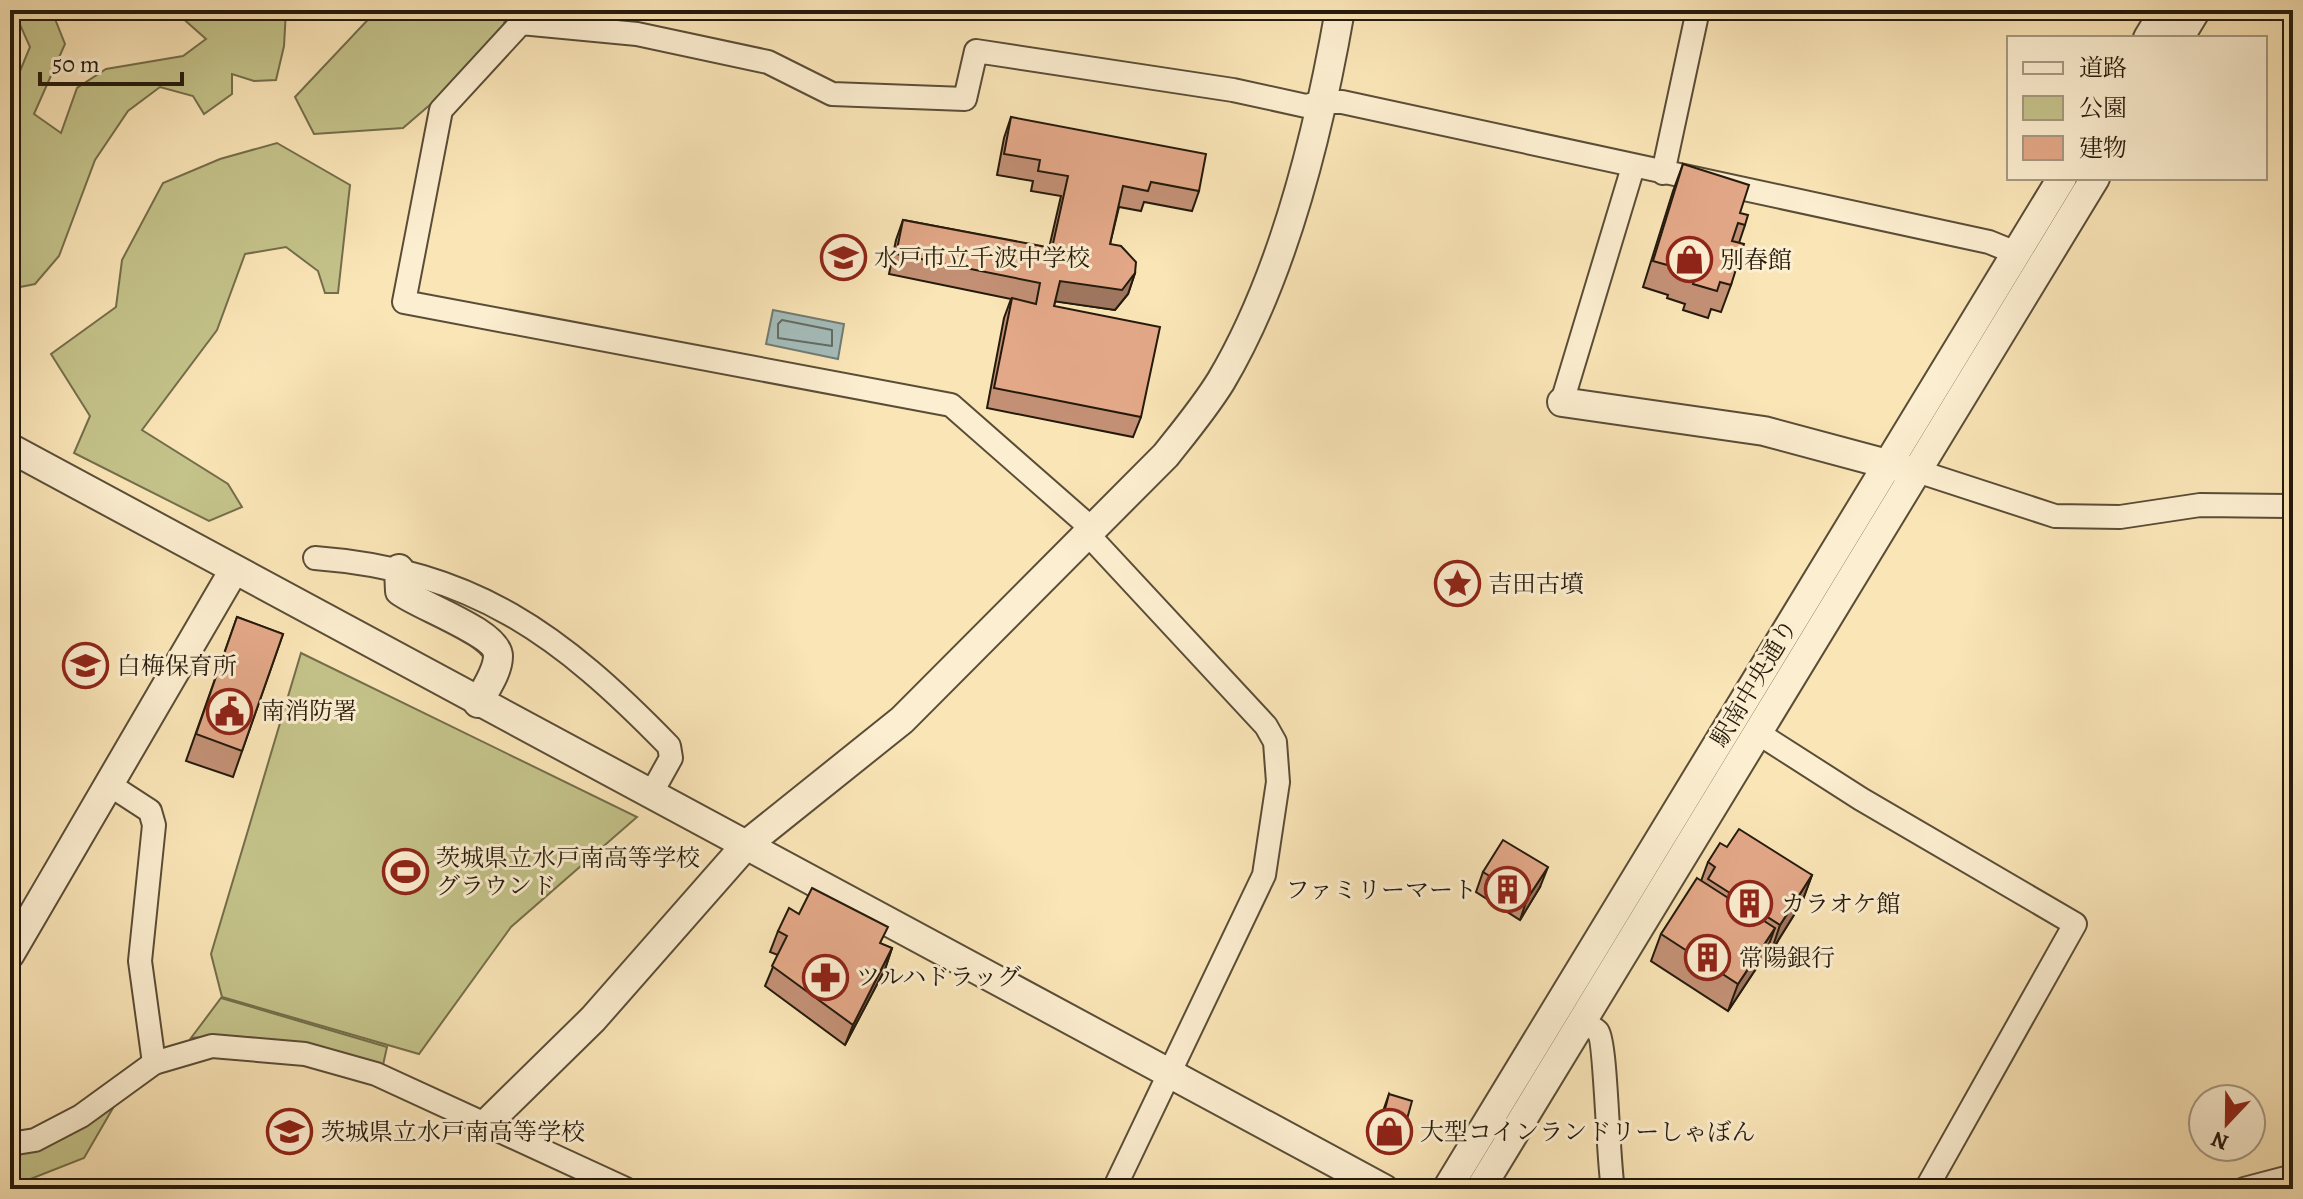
<svg xmlns="http://www.w3.org/2000/svg" width="2303" height="1199" viewBox="0 0 2303 1199" font-family="Alegreya,'Noto Serif JP',serif">
<style>
.green{fill:#c4c38a;stroke:#746e4b;stroke-width:2}
.water{fill:#a4bcba;stroke:#717b74;stroke-width:2}
.lines{fill:none;stroke-linecap:round;stroke-linejoin:round}
.shore{stroke:#646b63;stroke-width:2}
.minor-casing{stroke:#5a4d37;stroke-width:26}
.tertiary-casing{stroke:#5a4d37;stroke-width:32}
.minor{stroke:#fceed0;stroke-width:22}
.tertiary{stroke:#fceed0;stroke-width:28}
.wall{fill:#c39075;stroke:#241a0c;stroke-width:2}
.shaded-wall{fill:#9f765f;stroke:#241a0c;stroke-width:2}
.building{fill:#e3a888;stroke:#241a0c;stroke-width:2}
.labels{text-anchor:middle;stroke-width:6;stroke-linejoin:round;paint-order:stroke}
.poi-label{font-size:24px;fill:#241a0c;stroke:#fceed0;text-anchor:start}
.street-label{font-size:24px;fill:#241a0c;stroke:#fceed0}
</style>
<rect width="100%" height="100%" fill="#fae5b7"/>
<filter id="stains"><feTurbulence type="fractalNoise" baseFrequency=".0025" numOctaves="4"/><feColorMatrix values="0 0 0 0 .2 0 0 0 0 .09 0 0 0 0 .02 0 0 0 .5 -.17"/></filter>
<radialGradient id="worn" r=".72"><stop offset=".6" stop-color="#630" stop-opacity="0"/><stop offset="1" stop-color="#630" stop-opacity=".3"/></radialGradient>
<!-- green -->
<g class="green">
<path d="M191,10h95l-2,36 -8,34 -22,1 -22,-7v20l-28,20 -11,-18 -33,-9 -32,24 -33,49 -36,96 -24,28 -25,5v-194l20,-48 -13,-29 36,-4 12,30 -31,70 27,19 16,-45 29,-19 77,-13 23,-17 -27,-24z"/>
<path d="M377,10h131l-7,24 -41,45 -57,49 -89,6 -19,-37z"/>
<path d="M277,143l73,42 -12,108h-13l-7,-22 -32,-24 -41,7 -28,76 -75,100 86,54 14,23 -33,14 -135,-68 16,-37 -39,-62 65,-47 6,-47 41,-77 57,-24z"/>
<path d="M301,653l336,164 -126,110 -92,127 -197,-57 -11,-43z"/>
<path d="M221,998l166,49 -4,18c-64,-19 -124,-33 -192,-27z"/>
<path d="M113,1108l-29,50 -74,29v-34l52,-15z"/>
</g>
<!-- water -->
<path class="water" d="M773,310l71,14 -6,35 -72,-15z"/>
<g class="lines">
<!-- shore -->
<path class="shore" d="M782,320l50,10v16l-54,-8v-14z"/>
<defs>
<g id="minor">
<path d="M1663,173l35,-163"/>
<path d="M1562,402l71,-235"/>
<path d="M1917,471l138,45 65,1 80,-12 93,1"/>
<path d="M315,558c159,12 246,77 354,188l2,12 -20,36"/>
<path d="M1758,733l103,66 214,125 -149,265"/>
<path d="M110,785l40,26 4,14 -14,136 14,102"/>
<path d="M1582,1022c4,3 13,6 16,10 8,10 10,131 15,157"/>
<path d="M10,1144l25,-4 46,-24 73,-53 58,-17 93,8 71,20 250,115"/>
<path d="M1114,1189l150,-314 14,-93 -3,-40 -9,-16 -170,-183 -14,-23 -131,-115 -547,-103 37,-192 80,-87 116,11 131,28 64,32 133,5 11,-48 257,39 73,16 16,-4h20l647,140 27,11"/>
<path d="M2244,1189l49,-13"/>
</g>
<g id="tertiary">
<path d="M2148,38l17,-28"/>
<path d="M2179,38l17,-28"/>
<path d="M1562,402l202,29 138,37"/>
<path d="M10,448l1374,741"/>
<path d="M399,569l1,22c20,15 98,42 98,65 0,16 -13,33 -20,47"/>
<path d="M10,954l224,-384"/>
<path d="M484,1126l109,-107 153,-174 156,-125 264,-265c19,-24 39,-48 55,-74 63,-106 98,-250 119,-371"/>
<path d="M1447,1189l615,-1011"/>
<path d="M1480,1189l615,-1011"/>
</g>
</defs>
<!-- minor casing -->
<use href="#minor" class="minor-casing"/>
<!-- tertiary casing -->
<use href="#tertiary" class="tertiary-casing"/>
<!-- minor -->
<use href="#minor" class="minor"/>
<!-- tertiary -->
<use href="#tertiary" class="tertiary"/>
</g>
<!-- wall -->
<g class="wall">
<path d="M1011,117l188,74 -7,20 -48,-9 -3,9 -22,-4 -9,37 25,29 -7,21 -13,16 -60,-9 -1,5 87,111 -8,20 -146,-29 17,-90 7,-19 -122,-25 7,-34 7,-20 146,28 12,-52 -30,-5 2,-10 -36,-6 7,-37z"/>
<path d="M1683,164l57,49 5,12 -6,18 -8,42 -10,27 -10,-3 -3,9 -25,-8 2,-6 -18,-6 1,-3 -25,-8 30,-96z"/>
<path d="M237,617l46,17 -50,143 -47,-16z"/>
<path d="M1727,847l85,28 -10,27 -31,50 -4,-3 -2,6 -37,56 -77,-50 10,-27 40,-53 7,-19z"/>
<path d="M1483,872l57,15 -20,33 -44,-28z"/>
<path d="M799,914l93,34 -7,21 -40,76 -80,-59 13,-31 -8,-3 8,-21z"/>
<path d="M1389,1094l15,36 -8,21 -23,-7 9,-30z"/>
</g>
<!-- shaded-wall -->
<g class="shaded-wall">
<path d="M1135,273l-7,21 -13,16 -63,-9 8,-20z"/>
<path d="M1548,867l-8,20 -20,33 7,-21z"/>
<path d="M1812,875l-10,27 -31,50 9,-27z"/>
<path d="M1775,928l-10,27 -37,56 10,-27z"/>
<path d="M892,948l-7,21 -40,76 8,-20z"/>
</g>
<!-- building -->
<g class="building">
<path d="M1011,117l195,37 -7,37 -48,-9 -3,9 -25,-5 -13,58 11,2 15,16 -1,11 -13,17 -62,-9 -6,25 106,21 -19,90 -147,-29 18,-90 24,6 4,-21 -144,-29 7,-34 149,28 16,-72 -30,-5 2,-11 -36,-6z"/>
<path d="M1683,164l66,21 -9,28 8,2 -3,10 -7,-2 -6,18 12,3 -13,41 -11,-3 -3,9 -24,-7 2,-6 -18,-6 1,-4 -25,-7z"/>
<path d="M237,617l46,17 -41,117 -46,-17z"/>
<path d="M1739,829l73,46 -32,50 -72,-46 7,-12 -7,-5 12,-19 7,4z"/>
<path d="M1503,840l45,27 -21,32 -44,-27z"/>
<path d="M1697,878l78,50 -37,56 -77,-50z"/>
<path d="M812,888l76,39 -8,16 12,5 -39,77 -81,-59 15,-30 -9,-5 11,-23 10,6z"/>
<path d="M1389,1094l23,7 -8,29 -23,-6z"/>
</g>
<!-- icons -->
<defs>
<symbol id="school-ring" viewBox="-11 -11 22 22"><circle r="9.5" fill="#fceed0" stroke="#8f2418" stroke-width="1.5"/><path d="M0-5L7-2L0 1L-7-2ZM-4 1L0 2.5L4 1V4Q0 6-4 4Z" fill="#8f2418"/></symbol>
<symbol id="shop-ring" viewBox="-11 -11 22 22"><circle r="9.5" fill="#fceed0" stroke="#8f2418" stroke-width="1.5"/><path d="M-5-2.5h2.3a2.7 3.5 0 0 1 5.4 0H5L5.5 6h-11ZM-1.5-2.5h3a1.5 2.3 0 0 0-3 0Z" fill="#8f2418"/></symbol>
<symbol id="sight-ring" viewBox="-11 -11 22 22"><circle r="9.5" fill="#fceed0" stroke="#8f2418" stroke-width="1.5"/><path d="M0-6L1.8-2.2L6-1.7L2.9 1.2L3.7 5.4L0 3.3L-3.7 5.4L-2.9 1.2L-6-1.7L-1.8-2.2Z" fill="#8f2418"/></symbol>
<symbol id="civic-ring" viewBox="-11 -11 22 22"><circle r="9.5" fill="#fceed0" stroke="#8f2418" stroke-width="1.5"/><path d="M-.6-6.5H3V-4.5H.6V-3L4-1V1h2V6H-6V1h2V-1L-.6-3ZM-1.2 2.5V6h2.4V2.5Z" fill="#8f2418"/></symbol>
<symbol id="stadium-ring" viewBox="-11 -11 22 22"><circle r="9.5" fill="#fceed0" stroke="#8f2418" stroke-width="1.5"/><path d="M0-5a6.5 5 0 1 0 0 10a6.5 5 0 1 0 0-10ZM-3.5-1.8h7v3.6h-7Z" fill="#8f2418"/></symbol>
<symbol id="building-ring" viewBox="-11 -11 22 22"><circle r="9.5" fill="#fceed0" stroke="#8f2418" stroke-width="1.5"/><path d="M-4-6H4V6H1V3H-1V6H-4ZM-2.5-4.3h1.7v1.8h-1.7ZM.8-4.3h1.7v1.8H.8ZM-2.5-1h1.7V.8h-1.7ZM.8-1h1.7V.8H.8Z" fill="#8f2418"/></symbol>
<symbol id="pharmacy-ring" viewBox="-11 -11 22 22"><circle r="9.5" fill="#fceed0" stroke="#8f2418" stroke-width="1.5"/><path d="M-2-6h4v4h4v4h-4v4h-4v-4h-4v-4h4Z" fill="#8f2418"/></symbol>
</defs>
<g fill-rule="evenodd">
<use href="#school-ring" x="818" y="232" width="51" height="51"/>
<use href="#shop-ring" x="1664" y="234" width="51" height="51"/>
<use href="#sight-ring" x="1432" y="558" width="51" height="51"/>
<use href="#school-ring" x="60" y="640" width="51" height="51"/>
<use href="#civic-ring" x="204" y="686" width="51" height="51"/>
<use href="#stadium-ring" x="380" y="846" width="51" height="51"/>
<use href="#building-ring" x="1482" y="864" width="51" height="51"/>
<use href="#building-ring" x="1724" y="878" width="51" height="51"/>
<use href="#building-ring" x="1682" y="932" width="51" height="51"/>
<use href="#pharmacy-ring" x="800" y="952" width="51" height="51"/>
<use href="#school-ring" x="264" y="1106" width="51" height="51"/>
<use href="#shop-ring" x="1364" y="1106" width="51" height="51"/>
</g>
<g class="labels">
<!-- poi labels -->
<g class="poi-label">
<text x="874" y="266">水戸市立千波中学校</text>
<text x="1720" y="268">別春館</text>
<text x="1488" y="592">吉田古墳</text>
<text x="117" y="674">白梅保育所</text>
<text x="261" y="719">南消防署</text>
<text x="436" y="866">茨城県立水戸南高等学校<tspan x="436" dy="28">グラウンド</tspan></text>
<text x="1477" y="898" text-anchor="end">ファミリーマート</text>
<text x="1781" y="912">カラオケ館</text>
<text x="1739" y="966">常陽銀行</text>
<text x="856" y="985">ツルハドラッグ</text>
<text x="321" y="1140">茨城県立水戸南高等学校</text>
<text x="1420" y="1140">大型コインランドリーしゃぼん</text>
</g>
<!-- street labels -->
<g class="street-label">
<text transform="translate(1754 683) rotate(-59)" y="8">駅南中央通り</text>
</g>
</g>
<!-- margin -->
<rect width="2303" height="1199" fill="none" stroke="#fae5b7" stroke-width="40"/>
<rect x="12" y="12" width="2279" height="1175" fill="none" stroke="#241a0c" stroke-width="4"/>
<rect x="20" y="20" width="2263" height="1159" fill="none" stroke="#241a0c" stroke-width="2"/>
<!-- legend -->
<rect x="2007" y="36" width="260" height="144" fill="#fceed0" stroke="#a69982" stroke-width="2"/>
<rect x="2023" y="62" width="40" height="12" fill="#fceed0" stroke="#a69982" stroke-width="2"/>
<text x="2079" y="76" font-size="24" fill="#241a0c">道路</text>
<rect x="2023" y="96" width="40" height="24" fill="#c4c38a" stroke="#a69982" stroke-width="2"/>
<text x="2079" y="116" font-size="24" fill="#241a0c">公園</text>
<rect x="2023" y="136" width="40" height="24" fill="#e3a888" stroke="#a69982" stroke-width="2"/>
<text x="2079" y="156" font-size="24" fill="#241a0c">建物</text>
<!-- north arrow -->
<g transform="translate(2227 1123) rotate(202)"><circle r="38" fill="#fceed0" stroke="#a69982" stroke-width="2"/>
<path d="M0-6L14 30L0 20L-14 30Z" fill="#8f2418"/>
<text y="-12" font-size="22" font-weight="bold" text-anchor="middle" fill="#241a0c">N</text>
</g>
<!-- scale -->
<path d="M40 72v12h142v-12" fill="none" stroke="#241a0c" stroke-width="4"/>
<text x="52" y="72" font-size="24" fill="#241a0c" stroke="#fceed0" stroke-width="6" paint-order="stroke">50 m</text>
<rect width="100%" height="100%" filter="url(#stains)"/>
<rect width="100%" height="100%" fill="url(#worn)"/>
</svg>
